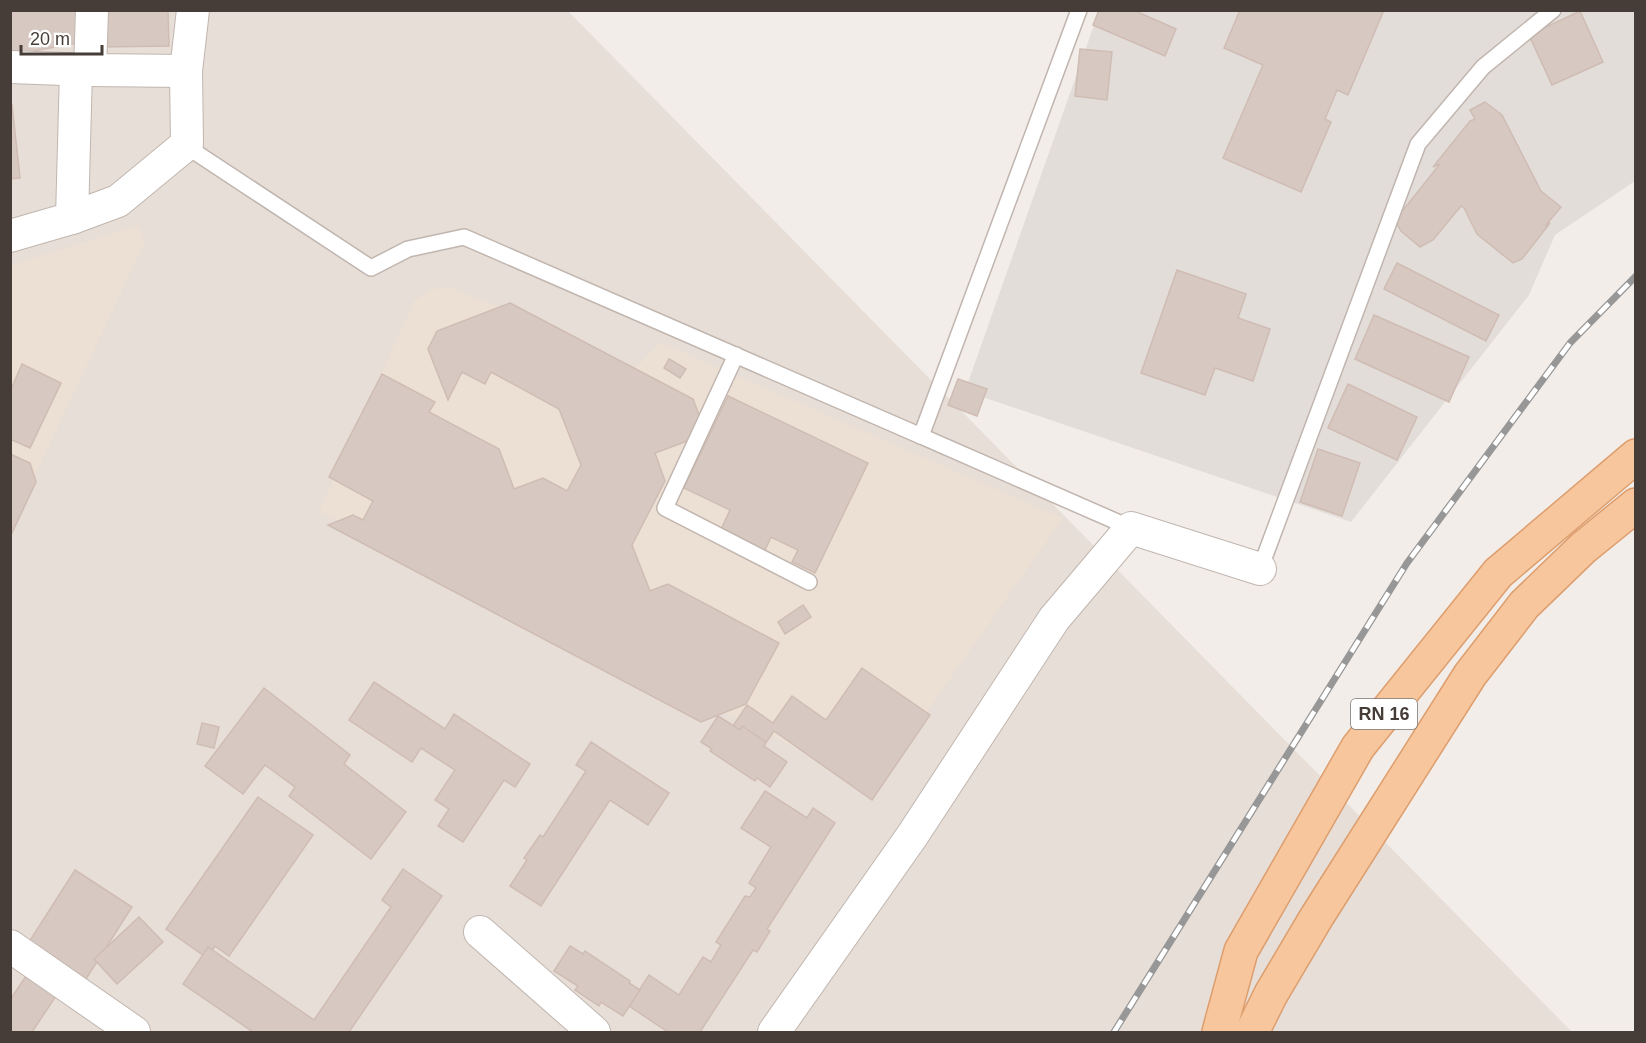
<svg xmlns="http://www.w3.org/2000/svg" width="1646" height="1043" viewBox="0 0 1646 1043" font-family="Helvetica,sans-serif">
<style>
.residential{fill:#e7ded7}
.industrial{fill:#e3ddda}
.education{fill:#ecdfd4}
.building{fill:#d7c9c2;stroke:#cfbcb3;stroke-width:1.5}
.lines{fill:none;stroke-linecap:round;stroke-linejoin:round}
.service-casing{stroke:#c1b6af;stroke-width:18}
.minor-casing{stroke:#c1b6af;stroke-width:34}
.primary-casing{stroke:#dd9e6e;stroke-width:36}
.service{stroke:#fff;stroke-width:15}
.minor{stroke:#fff;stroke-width:32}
.primary{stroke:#f8c69d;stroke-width:33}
.rail-casing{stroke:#979797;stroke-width:7}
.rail{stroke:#fff;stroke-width:4.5;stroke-dasharray:14;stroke-linecap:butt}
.labels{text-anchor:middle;stroke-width:4.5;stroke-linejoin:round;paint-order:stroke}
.shield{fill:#fff;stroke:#7e7774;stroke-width:1.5}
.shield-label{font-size:18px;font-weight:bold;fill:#473d38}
</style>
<rect width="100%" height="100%" fill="#f3ede9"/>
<!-- residential -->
<path class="residential" d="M10,11h558l1004,1021h-1561z"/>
<!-- industrial -->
<path class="industrial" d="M1099,11h536v170l-80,54 -26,60 -178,227 -386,-131z"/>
<!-- education -->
<g class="education">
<path d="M138,225l7,17 -134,285v-262z"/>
<path d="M448,287l70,27 103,55 18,-4 21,-23 403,176 -186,265 -45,-17 -513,-254 95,-211 16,-11z"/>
</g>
<!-- building -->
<g class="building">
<path d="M10,10h79l6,30 -62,11 2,10 -25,5z"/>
<path d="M97,10h71l1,36 -71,1z"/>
<path d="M1099,10h34l43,19 -11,27 -72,-31z"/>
<path d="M1240,10h144l-36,85 -11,-5 -12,29 6,3 -30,70 -78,-34 40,-93 -39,-17z"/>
<path d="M1580,11l23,51 -51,23 -23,-50z"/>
<path d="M1080,49l32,3 -5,48 -32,-4z"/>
<path d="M1485,102l17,13 39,76 20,16 -16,19 5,-3 -28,36 -9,4 -36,-29 -13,-26 -3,-2 -28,34 -13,7 -19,-16 -6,-11 45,-56 -7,3 37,-46 5,-2 -5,-9z"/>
<path d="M10,105h2l8,73 -10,1z"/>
<path d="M1397,263l102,52 -13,26 -102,-52z"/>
<path d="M1177,270l69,24 -8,24 32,11 -17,52 -38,-13 -10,27 -64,-22z"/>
<path d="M510,303l183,96 13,35 -51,19 10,28 -33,64 18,46 18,-7 111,59 -33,61 -45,18 -373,-197 25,-10 10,5 10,-19 -44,-24 53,-103 53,28 -6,10 70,37 15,40 29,-11 24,13 14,-26 -22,-56 -68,-37 -6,12 -23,-12 -14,28 -20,-51 9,-18z"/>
<path d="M1374,315l95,42 -20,45 -94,-43z"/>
<path d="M669,359l17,10 -6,9 -16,-10z"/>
<path d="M22,364l39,19 -31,65 -20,-9v-53l2,1z"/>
<path d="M958,379l29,10 -10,27 -29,-11z"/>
<path d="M1348,384l69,33 -20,43 -69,-32z"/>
<path d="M728,396l140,67 -53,110 -23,-11 6,-12 -27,-13 -10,22 -44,-21 13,-28 -46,-22z"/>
<path d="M1318,449l42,14 -18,53 -42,-14z"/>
<path d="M10,454l20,9 6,19 -26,55z"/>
<path d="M803,605l8,12 -26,17 -7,-12z"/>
<path d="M862,668l68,47 -58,85 -98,-69 -11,16 -30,-21 14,-21 26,18 19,-27 34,24z"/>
<path d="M374,682l71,47 9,-15 76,50 -15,23 -11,-7 -41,62 -25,-16 11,-17 -14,-9 20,-30 -34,-22 -9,14 -63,-42z"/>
<path d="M264,688l86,67 -6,9 62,48 -35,47 -82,-63 6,-9 -30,-22 -22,29 -38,-28z"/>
<path d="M718,716l22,14 2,-4 24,16 -2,4 23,16 -17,25 -13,-9 -2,3 -45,-30 2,-2 -11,-7z"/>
<path d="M202,723l17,4 -5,21 -17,-4z"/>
<path d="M591,742l78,51 -21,32 -38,-25 -69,106 -31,-20 17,-26 -3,-2 16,-23 3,2 43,-66 -10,-6z"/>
<path d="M765,791l42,27 6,-10 22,15 -68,106 3,2 -13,21 -4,-2 -53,82h-32l-39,-26 20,-31 30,20 24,-38 8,5 10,-17 -5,-3 29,-46 5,1 6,-9 -7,-5 22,-36 -30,-19z"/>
<path d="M258,797l55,38 -84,121 -14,-10 -8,12 -41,-29z"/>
<path d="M403,869l39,27 -93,136h-96l-70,-48 25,-37 106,73 77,-113 -9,-7z"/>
<path d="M75,870l57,37 -46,72 -57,-37z"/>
<path d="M139,917l24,25 -46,42 -23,-25z"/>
<path d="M570,946l13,8 2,-3 45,30 -1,2 11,7 -17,26 -22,-14 -2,4 -24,-16 3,-4 -24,-15z"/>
<path d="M26,976l30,20 -24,36h-22v-32z"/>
</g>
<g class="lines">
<defs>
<g id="service">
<path d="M1079,10l-158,426 210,92"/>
<path d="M187,144l8,8 176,116 37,-19 56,-12 457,199"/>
<path d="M736,355l-71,153 144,74"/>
<path d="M1260,569l158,-425 65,-77 70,-57"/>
</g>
<g id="minor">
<path d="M10,67l80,3 96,1"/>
<path d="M90,70l2,-60"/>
<path d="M72,218l4,-148"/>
<path d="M10,236l62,-18 46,-17 69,-57 -1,-73 7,-61"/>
<path d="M480,932l114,100"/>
<path d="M10,946l124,86"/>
<path d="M774,1032l138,-196 142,-217 77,-91 129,41"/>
</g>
<g id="primary">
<path d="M1219,1032l22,-81 117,-204 140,-174 138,-117"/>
<path d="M1252,1032l19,-38 45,-76 154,-243 54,-70 59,-57 53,-43"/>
</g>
</defs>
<!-- service casing -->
<use href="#service" class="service-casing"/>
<!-- minor casing -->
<use href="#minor" class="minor-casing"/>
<!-- primary casing -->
<use href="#primary" class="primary-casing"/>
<!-- service -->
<use href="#service" class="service"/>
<!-- minor -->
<use href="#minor" class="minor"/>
<!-- primary -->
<use href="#primary" class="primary"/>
<defs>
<path id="rail" d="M1114,1032l293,-469 163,-220 66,-67"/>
</defs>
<!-- rail casing -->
<use href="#rail" class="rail-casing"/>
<!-- rail -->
<use href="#rail" class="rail"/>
</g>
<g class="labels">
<!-- shield labels -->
<rect class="shield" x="1351" y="699" width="66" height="30" rx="4.5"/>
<g class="shield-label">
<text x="1384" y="720">RN 16</text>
</g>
</g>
<!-- border -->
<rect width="1646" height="1043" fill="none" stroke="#473d38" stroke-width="24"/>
<!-- scale -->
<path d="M21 45v9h81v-9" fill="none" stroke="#473d38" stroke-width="3"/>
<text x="30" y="45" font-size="18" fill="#473d38" stroke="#ffffff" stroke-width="4.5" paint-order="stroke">20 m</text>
</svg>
